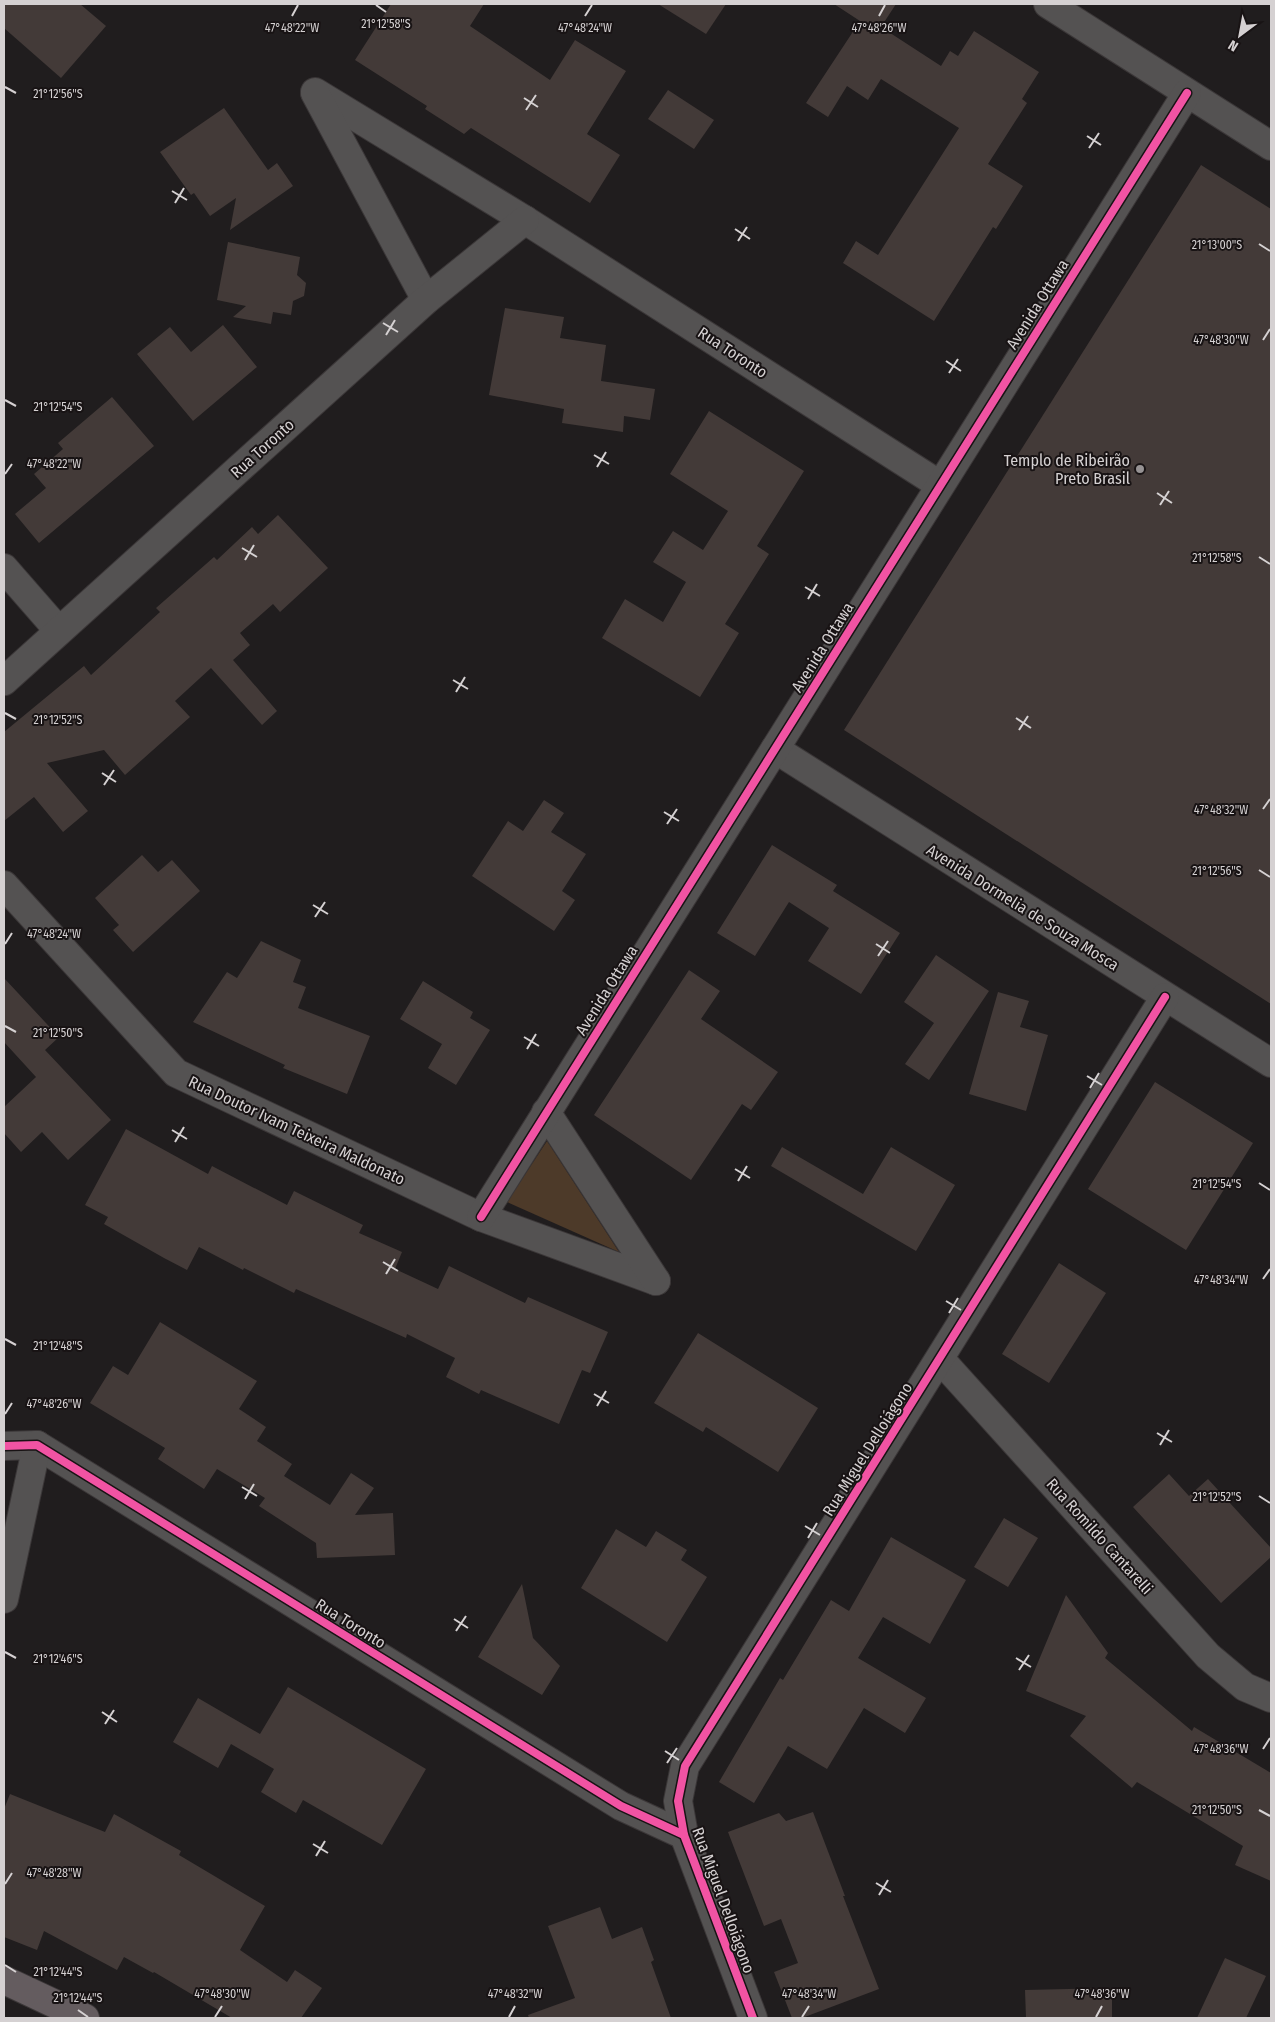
<svg xmlns="http://www.w3.org/2000/svg" width="1275" height="2022" viewBox="0 0 1275 2022" font-family="'Fira Sans Condensed',sans-serif">
<style>
.green{fill:#4d3a29}
.building{fill:#433a38}
.lines{fill:none;stroke-linecap:round;stroke-linejoin:round}
.minor-casing{stroke:#3b3738;stroke-width:30}
.major-casing{stroke:#3b3738;stroke-width:30}
.minor{stroke:#545252;stroke-width:28}
.major{stroke:#645c5f;stroke-width:28}
.cycleway-casing{stroke:#181314;stroke-width:11}
.cycleway{stroke:#f153a3;stroke-width:8}
.ticks{fill:none;stroke:#d5d1d2;stroke-width:2}
.poi-dot{fill:#969293;stroke:#181314;stroke-width:2}
.labels{text-anchor:middle;stroke-width:4;stroke-linejoin:round;paint-order:stroke}
.street-label{font-size:16px;fill:#d5d1d2;stroke:#181314}
.poi-label{font-size:16px;fill:#d5d1d2;stroke:#181314;text-anchor:end}
.ticks-label{font-size:12px;text-anchor:middle;fill:#d5d1d2;stroke:#181314;stroke-width:4;stroke-linejoin:round;paint-order:stroke}
</style>
<rect width="100%" height="100%" fill="#201d1e"/>
<!-- green -->
<path class="green" d="M547,1141l72,111 -112,-50z"/>
<!-- building -->
<g class="building">
<path d="M4,4h76l26,22 -45,52 -57,-50z"/>
<path d="M391,4h93l-14,22 80,54 25,-40 51,31 -39,63 33,21 -30,48 -119,-75 -7,6 -39,-25 2,-3 -72,-46z"/>
<path d="M658,4h68l-20,30z"/>
<path d="M834,4h62l-15,23 60,39 9,-15 8,5 16,-25 65,41 -17,27 5,4 -39,61 35,22 -27,43 -3,-2 -59,94 -91,-58 13,-22 22,14 81,-127 -78,-49 -13,21 -21,-14 -19,31 -22,-14 54,-82z"/>
<path d="M668,90l46,30 -20,29 -46,-30z"/>
<path d="M224,108l44,62 9,-7 16,23 -63,44 6,-32 -26,18 -16,-23 -3,2 -31,-43z"/>
<path d="M1201,165l70,44v795l-427,-274z"/>
<path d="M228,242l72,15 -3,18 9,8 -2,13 -11,5 -2,14 -18,-3 -2,12 -38,-7 13,-11 -29,-6z"/>
<path d="M505,308l59,9 -4,21 46,7 -5,36 54,8 -5,31 -26,-4 -1,16 -61,-9 2,-14 -75,-14z"/>
<path d="M223,325l34,42 -64,54 -56,-67 33,-27 21,25z"/>
<path d="M112,397l42,49 -115,97 -24,-29 31,-26 -12,-14 29,-25 -5,-6z"/>
<path d="M709,411l95,60 -47,75 12,8 -44,70 14,9 -39,64 -98,-59 23,-39 38,23 23,-40 -33,-20 20,-31 30,19 25,-39 -58,-37z"/>
<path d="M278,515l50,53 -48,44 -7,-8 -33,29 10,12 -17,15 44,51 -15,14 -51,-57 -36,33 15,16 -65,58 -21,-25 -57,13 41,48 -25,21 -29,-35 -30,24v-89l80,-66 7,9 69,-63 -4,-4 58,-51 3,3 35,-33 6,7z"/>
<path d="M544,800l20,13 -13,19 35,22 -24,37 13,9 -21,31 -82,-55 36,-55 15,10z"/>
<path d="M772,845l65,40 -4,6 67,42 -39,61 -53,-33 21,-33 -40,-26 -34,54 -38,-23z"/>
<path d="M142,855l16,17 14,-12 28,31 -67,61 -20,-22 6,-5 -24,-27z"/>
<path d="M261,941l40,19 -8,22 13,5 -8,21 72,28 -23,58 -64,-26 2,-3 -92,-43 34,-50 10,6z"/>
<path d="M936,955l53,36 -60,89 -24,-16 29,-41 -30,-21z"/>
<path d="M689,970l31,21 -19,28 77,53 -27,38 -9,-6 -51,76 -97,-65z"/>
<path d="M4,978l55,59 -14,13 66,70 -43,40 -26,-28 -21,20 -17,-19v-26l32,-30 -32,-35z"/>
<path d="M423,981l50,31 -3,6 20,12 -34,55 -28,-17 14,-24 -42,-25z"/>
<path d="M998,992l31,9 -9,26 28,8 -22,76 -57,-17z"/>
<path d="M1155,1082l98,61 -67,107 -98,-61z"/>
<path d="M126,1129l82,45 4,-8 75,39 7,-14 69,34 -4,8 43,19 -7,17 43,20 11,-23 76,37 3,-6 80,35 -18,41 -8,-3 -23,54 -78,-34 -2,4 -33,-17 9,-19 -48,-24 -1,4 -110,-49 -2,4 -50,-25 -1,2 -44,-23 -12,23 -23,-12 -60,-34 4,-7 -23,-12z"/>
<path d="M782,1147l81,47 28,-47 64,38 -39,66 -145,-85z"/>
<path d="M1059,1263l47,30 -57,90 -47,-29z"/>
<path d="M160,1322l97,59 -18,28 27,18 -9,14 35,23 -8,12 46,29 21,-32 23,15 -19,27 38,-2 2,42 -78,3 -1,-15 -57,-37 6,-8 -48,-29 -13,20 -46,-30 7,-11 -75,-45 23,-37 15,9z"/>
<path d="M698,1333l120,75 -40,64 -72,-45 -3,5 -49,-29z"/>
<path d="M1169,1474l20,22 19,-17 63,69v9l-50,46 -88,-96z"/>
<path d="M1004,1518l34,20 -30,49 -34,-20z"/>
<path d="M616,1529l30,18 10,-16 31,19 -6,10 26,17 -40,65 -86,-54z"/>
<path d="M891,1537l75,43 -36,64 -47,-27 -25,41 68,40 -21,35 -41,-25 -37,61 -39,-23 -34,57 -35,-21 61,-104 3,2 48,-80 18,11z"/>
<path d="M522,1584l11,54 27,28 -18,29 -64,-38z"/>
<path d="M1066,1595l42,58 -3,5 87,73 2,-4 77,46v108l-36,-16 8,-19 -106,-64 -5,6 -62,-52 16,-20 -60,-25z"/>
<path d="M288,1687l138,82 -44,76 -79,-45 -7,13 -35,-21 13,-23 -43,-25 -13,24 -45,-26 25,-44 62,36z"/>
<path d="M10,1794l95,38 9,-18 67,37 -2,4 86,51 -25,44 47,32 8,-12 27,18 -21,30h-69l-78,-46 -1,1 -29,-16 -7,13 -73,-39 -7,19 -33,-13v-128z"/>
<path d="M813,1812l32,84h-2l36,93 -77,29h-10l-18,-46 24,-9 -17,-44 -17,7 -36,-94 51,-19 7,8z"/>
<path d="M600,1907l12,32 30,-12 12,33 -3,2 20,56h-142l-1,-3 47,-17 -27,-72z"/>
<path d="M1225,1958l41,18 -20,42h-49z"/>
<path d="M1112,1988v30h-86l-1,-28z"/>
</g>
<g class="lines">
<defs>
<g id="minor">
<path d="M1048,4l223,142"/>
<path d="M315,92l210,128 415,265"/>
<path d="M315,93l111,207"/>
<path d="M4,568l55,63"/>
<path d="M4,681l422,-381 99,-80"/>
<path d="M775,749l496,314"/>
<path d="M4,885l172,188 305,144 175,64"/>
<path d="M546,1112l110,169"/>
<path d="M481,1217l706,-1124"/>
<path d="M940,1359l268,297 37,31 26,11"/>
<path d="M4,1446l33,-1 584,361 63,29"/>
<path d="M4,1599l33,-154"/>
<path d="M753,2018l-69,-183 -6,-34 7,-35 480,-769"/>
</g>
<path id="major" d="M4,1980l81,38"/>
</defs>
<!-- minor casing -->
<use href="#minor" class="minor-casing"/>
<!-- major casing -->
<use href="#major" class="major-casing"/>
<!-- minor -->
<use href="#minor" class="minor"/>
<!-- major -->
<use href="#major" class="major"/>
<defs>
<g id="cycleway">
<path d="M481,1217l706,-1124"/>
<path d="M4,1446l33,-1 584,361 63,29"/>
<path d="M753,2018l-69,-183 -6,-34 7,-35 480,-769"/>
</g>
</defs>
<!-- cycleway casing -->
<use href="#cycleway" class="cycleway-casing"/>
<!-- cycleway -->
<use href="#cycleway" class="cycleway"/>
</g>
<!-- ticks -->
<path class="ticks" d="M376,5l10,7M292,16l6,-11M585,16l7,-11M879,16l6,-11M5,87l11,6M524,98l14,9M526,110l10,-15M1087,136l14,9M1089,148l10,-15M172,191l15,9M175,203l9,-15M735,229l15,10M738,241l9,-14M1259,244l11,7M383,323l15,9M386,335l9,-15M1263,340l7,-11M946,361l15,10M949,373l9,-14M5,400l11,6M594,455l15,9M597,467l9,-15M5,474l7,-10M1157,493l15,10M1160,505l9,-14M242,548l15,9M1259,557l11,7M245,560l9,-15M805,587l15,9M808,599l9,-15M453,680l15,9M456,692l9,-15M5,713l11,6M1016,718l15,10M1019,730l9,-14M102,773l14,9M104,785l10,-15M1263,809l7,-10M664,812l15,9M667,824l10,-15M1259,870l11,7M313,905l15,9M315,917l10,-15M5,944l7,-11M876,944l14,9M878,956l10,-15M5,1026l11,6M524,1037l15,9M527,1049l9,-15M1087,1076l15,9M1090,1088l9,-15M172,1130l15,9M175,1142l9,-15M735,1169l15,9M738,1181l9,-15M1259,1183l11,7M383,1262l15,9M386,1274l9,-15M1263,1279l7,-10M946,1301l15,9M949,1313l9,-15M5,1339l11,6M594,1394l15,9M597,1406l9,-15M5,1414l7,-11M1157,1433l15,9M1160,1445l9,-15M242,1487l15,9M1259,1496l11,7M245,1499l9,-15M805,1526l15,9M808,1538l9,-15M454,1619l14,9M456,1631l10,-15M5,1652l11,6M1016,1658l15,9M1019,1670l10,-15M102,1712l15,10M105,1724l9,-14M1263,1749l7,-11M665,1751l14,9M667,1763l10,-15M1259,1810l11,6M313,1844l15,9M316,1856l9,-15M876,1883l15,9M5,1884l7,-11M879,1895l9,-15M5,1965l11,7M78,2010l10,7M215,2017l7,-11M509,2017l6,-11M802,2017l7,-11M1096,2017l6,-11"/>
<!-- markers -->
<circle class="poi-dot" cx="1140" cy="469" r="5"/>
<g class="labels">
<!-- street labels -->
<g class="street-label">
<text transform="translate(1037 304) rotate(-58)" y="6">Avenida Ottawa</text>
<text transform="translate(733 352) rotate(33)" y="6">Rua Toronto</text>
<text transform="translate(262 448) rotate(-42)" y="6">Rua Toronto</text>
<text transform="translate(822 647) rotate(-58)" y="6">Avenida Ottawa</text>
<text transform="translate(1023 907) rotate(32)" y="6">Avenida Dormelia de Souza Mosca</text>
<text transform="translate(606 990) rotate(-58)" y="6">Avenida Ottawa</text>
<text transform="translate(297 1130) rotate(25)" y="6">Rua Doutor Ivam Teixeira Maldonato</text>
<text transform="translate(867 1449) rotate(-58)" y="6">Rua Miguel Delloiágono</text>
<text transform="translate(1100 1536) rotate(48)" y="6">Rua Romildo Cantarelli</text>
<text transform="translate(351 1623) rotate(32)" y="6">Rua Toronto</text>
<text transform="translate(724 1900) rotate(70)" y="6">Rua Miguel Delloiágono</text>
</g>
<!-- poi labels -->
<g class="poi-label">
<text x="1130" y="466">Templo de Ribeirão<tspan x="1130" dy="18">Preto Brasil</tspan></text>
</g>
</g>
<g class="ticks-label">
<text x="386" y="28">21°12'58"S</text>
<text x="292" y="32">47°48'22"W</text>
<text x="585" y="32">47°48'24"W</text>
<text x="879" y="32">47°48'26"W</text>
<text x="58" y="98">21°12'56"S</text>
<text x="1217" y="249">21°13'00"S</text>
<text x="1221" y="344">47°48'30"W</text>
<text x="58" y="411">21°12'54"S</text>
<text x="54" y="468">47°48'22"W</text>
<text x="1217" y="562">21°12'58"S</text>
<text x="58" y="724">21°12'52"S</text>
<text x="1221" y="814">47°48'32"W</text>
<text x="1217" y="875">21°12'56"S</text>
<text x="54" y="938">47°48'24"W</text>
<text x="58" y="1037">21°12'50"S</text>
<text x="1217" y="1188">21°12'54"S</text>
<text x="1221" y="1284">47°48'34"W</text>
<text x="58" y="1350">21°12'48"S</text>
<text x="54" y="1408">47°48'26"W</text>
<text x="1217" y="1501">21°12'52"S</text>
<text x="58" y="1663">21°12'46"S</text>
<text x="1221" y="1753">47°48'36"W</text>
<text x="1217" y="1814">21°12'50"S</text>
<text x="54" y="1877">47°48'28"W</text>
<text x="58" y="1976">21°12'44"S</text>
<text x="222" y="1998">47°48'30"W</text>
<text x="515" y="1998">47°48'32"W</text>
<text x="809" y="1998">47°48'34"W</text>
<text x="1102" y="1998">47°48'36"W</text>
<text x="78" y="2002">21°12'44"S</text>
</g>
<!-- border -->
<rect width="1275" height="2022" fill="none" stroke="#d5d1d2" stroke-width="10"/>
<!-- north arrow -->
<g transform="translate(1240 35) rotate(212)" stroke="#181314" stroke-width="4" paint-order="stroke">
<path d="M0-4L9 19L0 12L-9 19Z" fill="#d5d1d2"/>
<text y="-8" font-size="14" font-weight="bold" text-anchor="middle" fill="#d5d1d2">N</text>
</g>
</svg>
